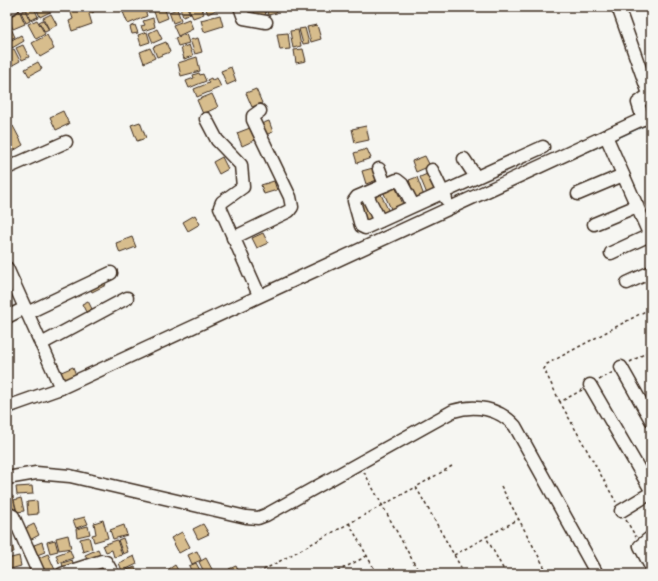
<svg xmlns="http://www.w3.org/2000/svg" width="658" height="581" viewBox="0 0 658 581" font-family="Kalam,sans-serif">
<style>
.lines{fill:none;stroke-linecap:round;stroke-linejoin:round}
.stream{stroke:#6d8d9b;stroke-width:2.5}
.building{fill:#d7bd8d;stroke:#3b2a1e}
.minor-casing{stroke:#3b2a1e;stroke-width:15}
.path{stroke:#3b2a1e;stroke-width:1.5;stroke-dasharray:3 3;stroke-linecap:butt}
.minor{stroke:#f6f6f2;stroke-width:12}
</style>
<rect width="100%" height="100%" fill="#f6f6f2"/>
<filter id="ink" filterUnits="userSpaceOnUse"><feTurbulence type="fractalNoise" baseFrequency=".025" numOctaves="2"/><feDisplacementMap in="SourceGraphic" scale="8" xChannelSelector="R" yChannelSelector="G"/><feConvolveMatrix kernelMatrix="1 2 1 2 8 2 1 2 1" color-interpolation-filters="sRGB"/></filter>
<g filter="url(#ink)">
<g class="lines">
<!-- stream -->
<g class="stream">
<path d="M612,140l39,-18"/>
<path d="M576,156l30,-13"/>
<path d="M7,415l16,-8"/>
</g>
</g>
<!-- building -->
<g class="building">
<path d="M28,7h6l4,10 -8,3 -4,-12z"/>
<path d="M36,7h14l2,4 -12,6z"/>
<path d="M78,7h14l2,5 -5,2 3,10 -20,7 -3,-10 4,-2 -3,-9z"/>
<path d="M135,7l2,2 7,-2 3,9 -19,8 -5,-12z"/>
<path d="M152,7h12l4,11 -10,4z"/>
<path d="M180,7h7l3,7 -7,3z"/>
<path d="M188,7h13l3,7 -11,4z"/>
<path d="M205,7h17l-14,7z"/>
<path d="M253,7h11l2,8 -10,3z"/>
<path d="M266,7h9l2,6 -9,2z"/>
<path d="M313,7h15v1l-13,4z"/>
<path d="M177,9l4,11 -8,3 -4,-11z"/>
<path d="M19,10l6,14 -12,5 -6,-14z"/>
<path d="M25,10l5,11 -4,2 -5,-11z"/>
<path d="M51,14l6,11 -8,4 -6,-11z"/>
<path d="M220,15l3,11 -19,6 -3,-12z"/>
<path d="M153,18l2,9 -12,4 -2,-5 4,-1 -2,-4z"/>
<path d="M189,19l4,10 -15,7 -5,-11z"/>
<path d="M7,20l8,17 -7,3 -1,-1z"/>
<path d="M37,20l8,14 -9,5 -8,-15z"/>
<path d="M43,20l6,10 -4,2 -6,-10z"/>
<path d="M135,25l3,8 -6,1 -2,-7z"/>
<path d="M317,25l4,14 -10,3 -4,-15z"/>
<path d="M305,28l4,15 -6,1 -4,-15z"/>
<path d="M157,29l5,10 -9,4 -4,-10z"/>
<path d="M298,30l3,16 -8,2 -3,-17z"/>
<path d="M147,32l3,10 -9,3 -3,-10z"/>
<path d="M288,33l2,16 -10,1 -3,-16z"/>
<path d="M186,34l3,9 -11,3 -3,-8z"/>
<path d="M21,35l3,6 -12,7 -4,-6z"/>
<path d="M47,35l7,14 -14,8 -8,-14z"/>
<path d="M198,38l4,14 -7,2 -5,-14z"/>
<path d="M166,42l4,10 -13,5 -4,-10z"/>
<path d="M23,45l6,12 -7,3 -6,-12z"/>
<path d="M189,45l4,11 -9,3 -3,-11z"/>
<path d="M150,48l5,10 -11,5 -4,-11z"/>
<path d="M14,49l6,12 -9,5 -4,-8v-5z"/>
<path d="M303,49l3,12 -10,2 -2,-13z"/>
<path d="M197,57l3,14 -19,5 -3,-13z"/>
<path d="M38,62l4,7 -13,7 -4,-7z"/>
<path d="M231,67l5,14 -9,4 -6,-14z"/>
<path d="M199,73l1,2 3,-1 3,7 -17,7 -3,-7 8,-3 -1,-3z"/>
<path d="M211,78l1,2 5,-2 4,9 -24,10 -3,-8 15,-6 -2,-3z"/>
<path d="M256,89l6,14 -10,4 -6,-14z"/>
<path d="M212,94l6,13 -15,7 -6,-14z"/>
<path d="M63,111l6,13 -13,6 -6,-13z"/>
<path d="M269,121l4,11 -10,4 -5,-11z"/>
<path d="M140,122l6,16 -9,3 -6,-16z"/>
<path d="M13,126l10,19 -10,6 -6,-12v-10z"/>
<path d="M366,126l3,14 -14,3 -3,-14z"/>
<path d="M250,128l5,12 -13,6 -5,-13z"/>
<path d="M367,149l4,9 -14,5 -3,-10z"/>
<path d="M425,156l5,10 -14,6 -4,-11z"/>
<path d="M222,157l6,12 -9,5 -6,-12z"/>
<path d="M373,168l4,12 -11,4 -4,-13z"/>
<path d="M432,172l7,17 -12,5 -7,-17z"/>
<path d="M417,177l7,19 -12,5 -5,-14 4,-1 -2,-6z"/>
<path d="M274,181l3,9 -13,4 -3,-9z"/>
<path d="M394,184l9,20 -12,5 -9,-20z"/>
<path d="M379,190l10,22 -10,4 -7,-23z"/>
<path d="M368,198l8,19 -13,5 -8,-19z"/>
<path d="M195,215l5,9 -12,7 -5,-9z"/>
<path d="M263,233l5,10 -11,5 -5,-10z"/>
<path d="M132,237l4,10 -16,6 -4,-10z"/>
<path d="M103,280l3,5 -14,7 -3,-6z"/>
<path d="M88,301l4,8 -6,3 -4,-8z"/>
<path d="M73,367l3,8 -14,5 -3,-7z"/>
<path d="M32,486l1,8 -16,1 -1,-8z"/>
<path d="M13,496l3,15 -7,2 -2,-16z"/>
<path d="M21,498l3,13 -7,1 -3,-12z"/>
<path d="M37,501l1,13 -10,1 -1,-13z"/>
<path d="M85,517l3,7 -12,4 -3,-8z"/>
<path d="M103,520l5,18 -14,4 -2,-7 4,-1 -2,-11z"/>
<path d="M34,524l5,11 -11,6 -6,-11z"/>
<path d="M203,524l6,10 -11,5 -5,-10z"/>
<path d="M124,525l3,10 -14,4 -3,-9z"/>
<path d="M88,526l2,8 -13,3 -1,-8z"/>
<path d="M182,532l8,15 -11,6 -8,-15z"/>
<path d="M10,535l4,17 -7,1v-17z"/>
<path d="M68,535l3,13 -12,2 -3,-12z"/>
<path d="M89,537l3,12 -9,3 -3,-13z"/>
<path d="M123,538l5,14 -5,2 -5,-14z"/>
<path d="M55,540l3,11 -8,2 -3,-11z"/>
<path d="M117,540l5,15 -8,2 -2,-7 -6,2 -3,-7z"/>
<path d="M42,542l3,10 -8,3 -3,-10z"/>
<path d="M98,549l4,9 -13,6 -4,-9z"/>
<path d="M70,550l3,8 -14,5 -3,-8z"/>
<path d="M197,551l4,9 -9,4 -4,-9z"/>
<path d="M48,554l7,16 -4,2 -2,-3 -8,3 -5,-13z"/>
<path d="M19,556l2,10 -14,4v-11z"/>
<path d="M134,556l3,8 -15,7 -3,-8z"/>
<path d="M206,558l8,15 -1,1h-8l-6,-12z"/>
<path d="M72,560l3,8 -11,3 -2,-8z"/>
<path d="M196,563l6,11h-9l-4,-8z"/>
<path d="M175,565l4,7 -4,2h-7l-2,-3z"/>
<path d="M236,566l4,8h-8l-3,-5z"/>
<path d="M135,567l3,7h-21z"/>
</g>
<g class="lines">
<defs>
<g id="minor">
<path d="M240,7l4,11 22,4"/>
<path d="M618,7l31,87"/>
<path d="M7,10l6,-3"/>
<path d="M206,119l11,21 24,25 2,22 -21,15 -2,5 39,88"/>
<path d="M643,119l-5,-16 13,-10"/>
<path d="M606,136l45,102"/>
<path d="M464,159l12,18"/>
<path d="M7,168l59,-26"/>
<path d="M379,169l6,16"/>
<path d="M432,170l14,29"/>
<path d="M366,193l14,28"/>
<path d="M578,194l45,-19"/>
<path d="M413,205l-11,-21 -5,-4 -40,17 -3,4 7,25 4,2 178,-81"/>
<path d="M594,224l43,-18"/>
<path d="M233,238l56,-27 3,-4 -2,-10 -37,-77v-4l7,-5"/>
<path d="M611,253l39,-18"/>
<path d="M7,268l54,120"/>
<path d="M627,283l24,-11"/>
<path d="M27,313l84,-40"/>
<path d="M7,317l18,-9"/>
<path d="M41,344l86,-46"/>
<path d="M621,367l30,53"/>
<path d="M590,385l61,105"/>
<path d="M7,407l54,-19 590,-273"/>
<path d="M7,478l29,-5 34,3 176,41 12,1 8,-3 187,-104c22,-7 46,-3 62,15l82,148"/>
<path d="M621,511l30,-18"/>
<path d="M7,513l6,3 26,58"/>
<path d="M651,537l-11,9 11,21"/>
<path d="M62,574l40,-13 4,1 7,12"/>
</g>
</defs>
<!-- minor casing -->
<use href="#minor" class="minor-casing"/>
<!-- path -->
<g class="path">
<path d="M630,362l21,-12"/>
<path d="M599,380l14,-8"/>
<path d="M582,390l-22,12 56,100"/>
<path d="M560,402l-16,-33 3,-5 104,-56"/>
<path d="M452,466l-36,21 47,84"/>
<path d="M364,472l56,102"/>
<path d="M501,486l47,88"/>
<path d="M626,520l10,17"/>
<path d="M349,523l28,51"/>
<path d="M454,555l31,-17"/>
<path d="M258,573l158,-86"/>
<path d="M332,574l35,-18"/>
<path d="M458,574l5,-3 1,3"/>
<path d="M506,574l-20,-37 33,-18"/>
</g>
<!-- minor -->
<use href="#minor" class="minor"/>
</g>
</g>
<!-- margin -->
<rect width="658" height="581" fill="none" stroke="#f6f6f2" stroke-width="24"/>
<rect x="12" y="12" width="634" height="557" fill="none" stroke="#3b2a1e" stroke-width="1.5" filter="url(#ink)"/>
</svg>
